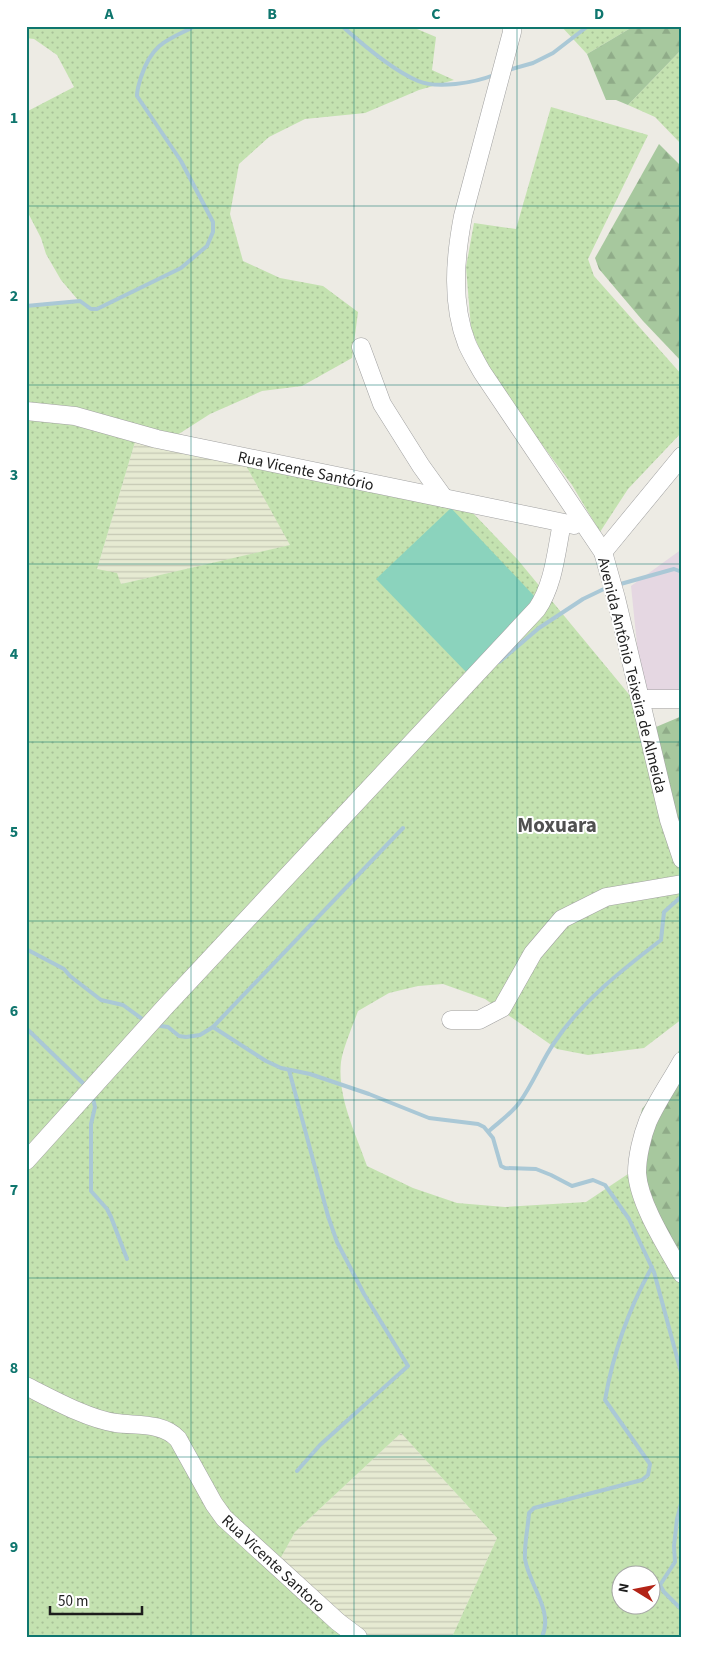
<svg xmlns="http://www.w3.org/2000/svg" width="708" height="1663" viewBox="0 0 708 1663" font-family="'Source Sans 3',sans-serif">
<style>
.industrial{fill:#e5d7e2}
.farmland{fill:url(#farmland-rules)}
.grass{fill:url(#grass-dots);fill-rule:evenodd}
.forest{fill:url(#forest-firs)}
.pitch{fill:#8bd3bd}
.lines{fill:none;stroke-linecap:round;stroke-linejoin:round}
.stream{stroke:#aac8d6;stroke-width:4}
.minor-casing{stroke:#a1a1a1;stroke-width:19}
.minor{stroke:#fff;stroke-width:18}
.grid{fill:none;stroke:#0f766e;stroke-width:1;stroke-opacity:0.55}
.labels{text-anchor:middle;stroke-width:4;stroke-linejoin:round;paint-order:stroke}
.street-label{font-size:16px;fill:#1d1d1d;stroke:#fff}
.district-label{font-size:21px;font-weight:bold;fill:#505050;stroke:#fff}
.neatline{fill:none;stroke:#0f766e;stroke-width:2}
.grid-label{font-size:16px;text-anchor:middle;font-weight:bold;fill:#0f766e}
</style>
<defs>
<pattern id="farmland-rules" width="6" height="5" patternUnits="userSpaceOnUse" patternTransform="scale(1.25)"><rect width="6" height="5" fill="#e6ead2"/><path d="M0 2.5h6" fill="none" stroke="#c5c8b4"/></pattern>
<pattern id="grass-dots" width="8" height="8" patternUnits="userSpaceOnUse" patternTransform="scale(1.25)"><rect width="8" height="8" fill="#c4e2b0"/><path d="M2 2h.1M6 6h.1" fill="none" stroke="#a8c197" stroke-width="1.8" stroke-linecap="round"/></pattern>
<pattern id="forest-firs" width="22" height="20" patternUnits="userSpaceOnUse" patternTransform="scale(1.25)"><rect width="22" height="20" fill="#a7c89e"/><path d="M5 1l3.5 6h-7zM16 11l3.5 6h-7z" fill="#8fab88"/></pattern>
</defs>
<rect width="100%" height="100%" fill="#edebe4"/>
<!-- industrial -->
<path class="industrial" d="M682,549v143l-40,1 -11,-107z"/>
<!-- farmland -->
<g class="farmland">
<path d="M135,442l109,20 47,83 -170,39 -24,-15z"/>
<path d="M401,1433l96,105 -45,99h-81l-8,-4 -84,-72 16,-29z"/>
</g>
<!-- grass -->
<g class="grass">
<path d="M26,26h384l26,11 -4,33 22,10 -35,10 -54,23 -60,6 -36,18 -30,27 -9,50 13,47 37,17 43,8 35,26 -6,46 -50,28 -40,5 -52,23 -50,32 -25,-4 -38,127 20,4 4,11 169,-39 -46,-83 227,49 47,49 138,167 10,54 16,67v171l-38,29 -56,7 -31,-6 -72,-50 -42,-15 -25,2 -29,7 -31,18c-5,14 -15,37 -17,51 -4,35 15,72 26,104l46,22 44,15 48,4 81,-5 42,-28 54,86v377h-230l45,-99 -96,-105 -106,99 -16,29 84,72 8,4h-345v-1331l52,-6 -17,-20 -15,-26 -5,-16 -15,-29v-97l48,-25 -17,-32 -23,-16 -8,-1zM620,1576h30v30h-30z"/>
<path d="M561,26h73l-47,28z"/>
<path d="M682,49v96l-27,-28 -27,-12z"/>
<path d="M551,107l97,28 -60,124 6,17 88,99v57l-54,57 -28,43 -28,-47 -83,-112 -18,-45 -5,-61 8,-44 42,6z"/>
</g>
<!-- forest -->
<g class="forest">
<path d="M634,26h48v23l-54,56 -12,-5h-10l-19,-46z"/>
<path d="M659,144l23,23v195l-39,-41 -44,-52 -4,-11z"/>
<path d="M682,716v132l-16,-67 -10,-54z"/>
<path d="M682,1045v215l-54,-86 14,-65 17,-21z"/>
</g>
<!-- pitch -->
<path class="pitch" d="M451,508l85,90 -69,75 -91,-94z"/>
<g class="lines">
<!-- stream -->
<g class="stream">
<path d="M342,26c21,19 50,44 76,55 19,8 56,2 76,-6"/>
<path d="M508,70l25,-7 20,-10 35,-27"/>
<path d="M26,306l54,-5 11,8h6l84,-41 26,-22 6,-14v-10l-32,-61 -44,-65c0,-7 2,-12 4,-19 11,-33 25,-37 55,-51"/>
<path d="M617,585l57,-16 8,3"/>
<path d="M499,662l40,-34 44,-29 25,-12"/>
<path d="M26,949l38,20 6,7 31,24 22,5 22,16"/>
<path d="M154,1025l14,2 11,9 7,1 14,-2 13,-8 190,-199"/>
<path d="M213,1027l53,34 15,7 29,6 59,20 60,24 49,6 6,3 9,11 8,28 4,2 31,1 15,6 21,11 21,-6 12,5 24,34 25,53 28,104"/>
<path d="M26,1028l61,59"/>
<path d="M289,1070l39,146 9,26 27,52 44,72 -88,79 -23,26"/>
<path d="M92,1095l3,12 -4,17v67l16,18 4,8 16,42"/>
<path d="M489,1131c10,-9 22,-17 30,-28 14,-19 22,-41 35,-60 28,-42 68,-73 107,-103l3,-28 18,-16"/>
<path d="M682,1500l-5,19 -3,27 1,16 -15,23 4,7 18,18"/>
<path d="M542,1637c12,-26 -13,-52 -17,-78 -1,-14 3,-31 4,-46l5,-5 108,-28 6,-5 2,-11 -45,-64c8,-46 24,-92 47,-133"/>
</g>
<defs>
<g id="minor">
<path d="M512,26v6l-49,184c-8,42 -12,87 4,128 4,9 10,19 15,28l121,180 13,46 53,222 13,39"/>
<path d="M361,347l21,57 39,62 23,32"/>
<path d="M26,411l49,5 82,23 417,86"/>
<path d="M603,552l79,-96"/>
<path d="M640,699h42"/>
<path d="M451,1020h28l23,-12 31,-55 29,-34 44,-22 76,-13"/>
<path d="M682,1061c-11,20 -25,40 -34,60 -6,15 -11,36 -11,52 2,31 30,74 45,101"/>
<path d="M26,1161l139,-154 372,-398c17,-25 19,-57 25,-86"/>
<path d="M26,1386c26,13 62,33 90,37 21,3 46,-1 62,16l36,65 10,14 114,104 20,15"/>
</g>
</defs>
<!-- minor casing -->
<use href="#minor" class="minor-casing"/>
<!-- minor -->
<use href="#minor" class="minor"/>
</g>
<!-- grid -->
<path class="grid" d="M191,26v1611M354,26v1611M517,26v1611M26,206h656M26,385h656M26,564h656M26,742h656M26,921h656M26,1100h656M26,1278h656M26,1457h656"/>
<g class="labels">
<!-- street labels -->
<g class="street-label">
<text transform="translate(306 470) rotate(12)" y="6">Rua Vicente Santório</text>
<text transform="translate(633 675) rotate(76)" y="6">Avenida Antônio Teixeira de Almeida</text>
<text transform="translate(274 1563) rotate(43)" y="6">Rua Vicente Santoro</text>
</g>
<!-- district labels -->
<g class="district-label">
<text x="557" y="832">Moxuara</text>
</g>
</g>
<!-- border -->
<rect width="708" height="1663" fill="none" stroke="#ffffff" stroke-width="55"/>
<!-- north arrow -->
<g transform="translate(636 1590) rotate(280)"><circle r="24" fill="#ffffff" stroke="#a5a5a5"/>
<path d="M0-4L9 19L0 12L-9 19Z" fill="#b32417"/>
<text y="-8" font-size="14" font-weight="bold" text-anchor="middle" fill="#1d1d1d">N</text>
</g>
<!-- scale -->
<path d="M50 1606v8h92v-8" fill="none" stroke="#1d1d1d" stroke-width="2.5"/>
<text x="58" y="1606" font-size="15" fill="#1d1d1d" stroke="#ffffff" stroke-width="4" paint-order="stroke">50 m</text>
<rect x="28" y="28" width="652" height="1608" class="neatline"/>
<g class="grid-label">
<text x="109" y="19">A</text>
<text x="272" y="19">B</text>
<text x="436" y="19">C</text>
<text x="599" y="19">D</text>
<text x="14" y="123">1</text>
<text x="14" y="301">2</text>
<text x="14" y="480">3</text>
<text x="14" y="659">4</text>
<text x="14" y="837">5</text>
<text x="14" y="1016">6</text>
<text x="14" y="1195">7</text>
<text x="14" y="1373">8</text>
<text x="14" y="1552">9</text>
</g>
</svg>
